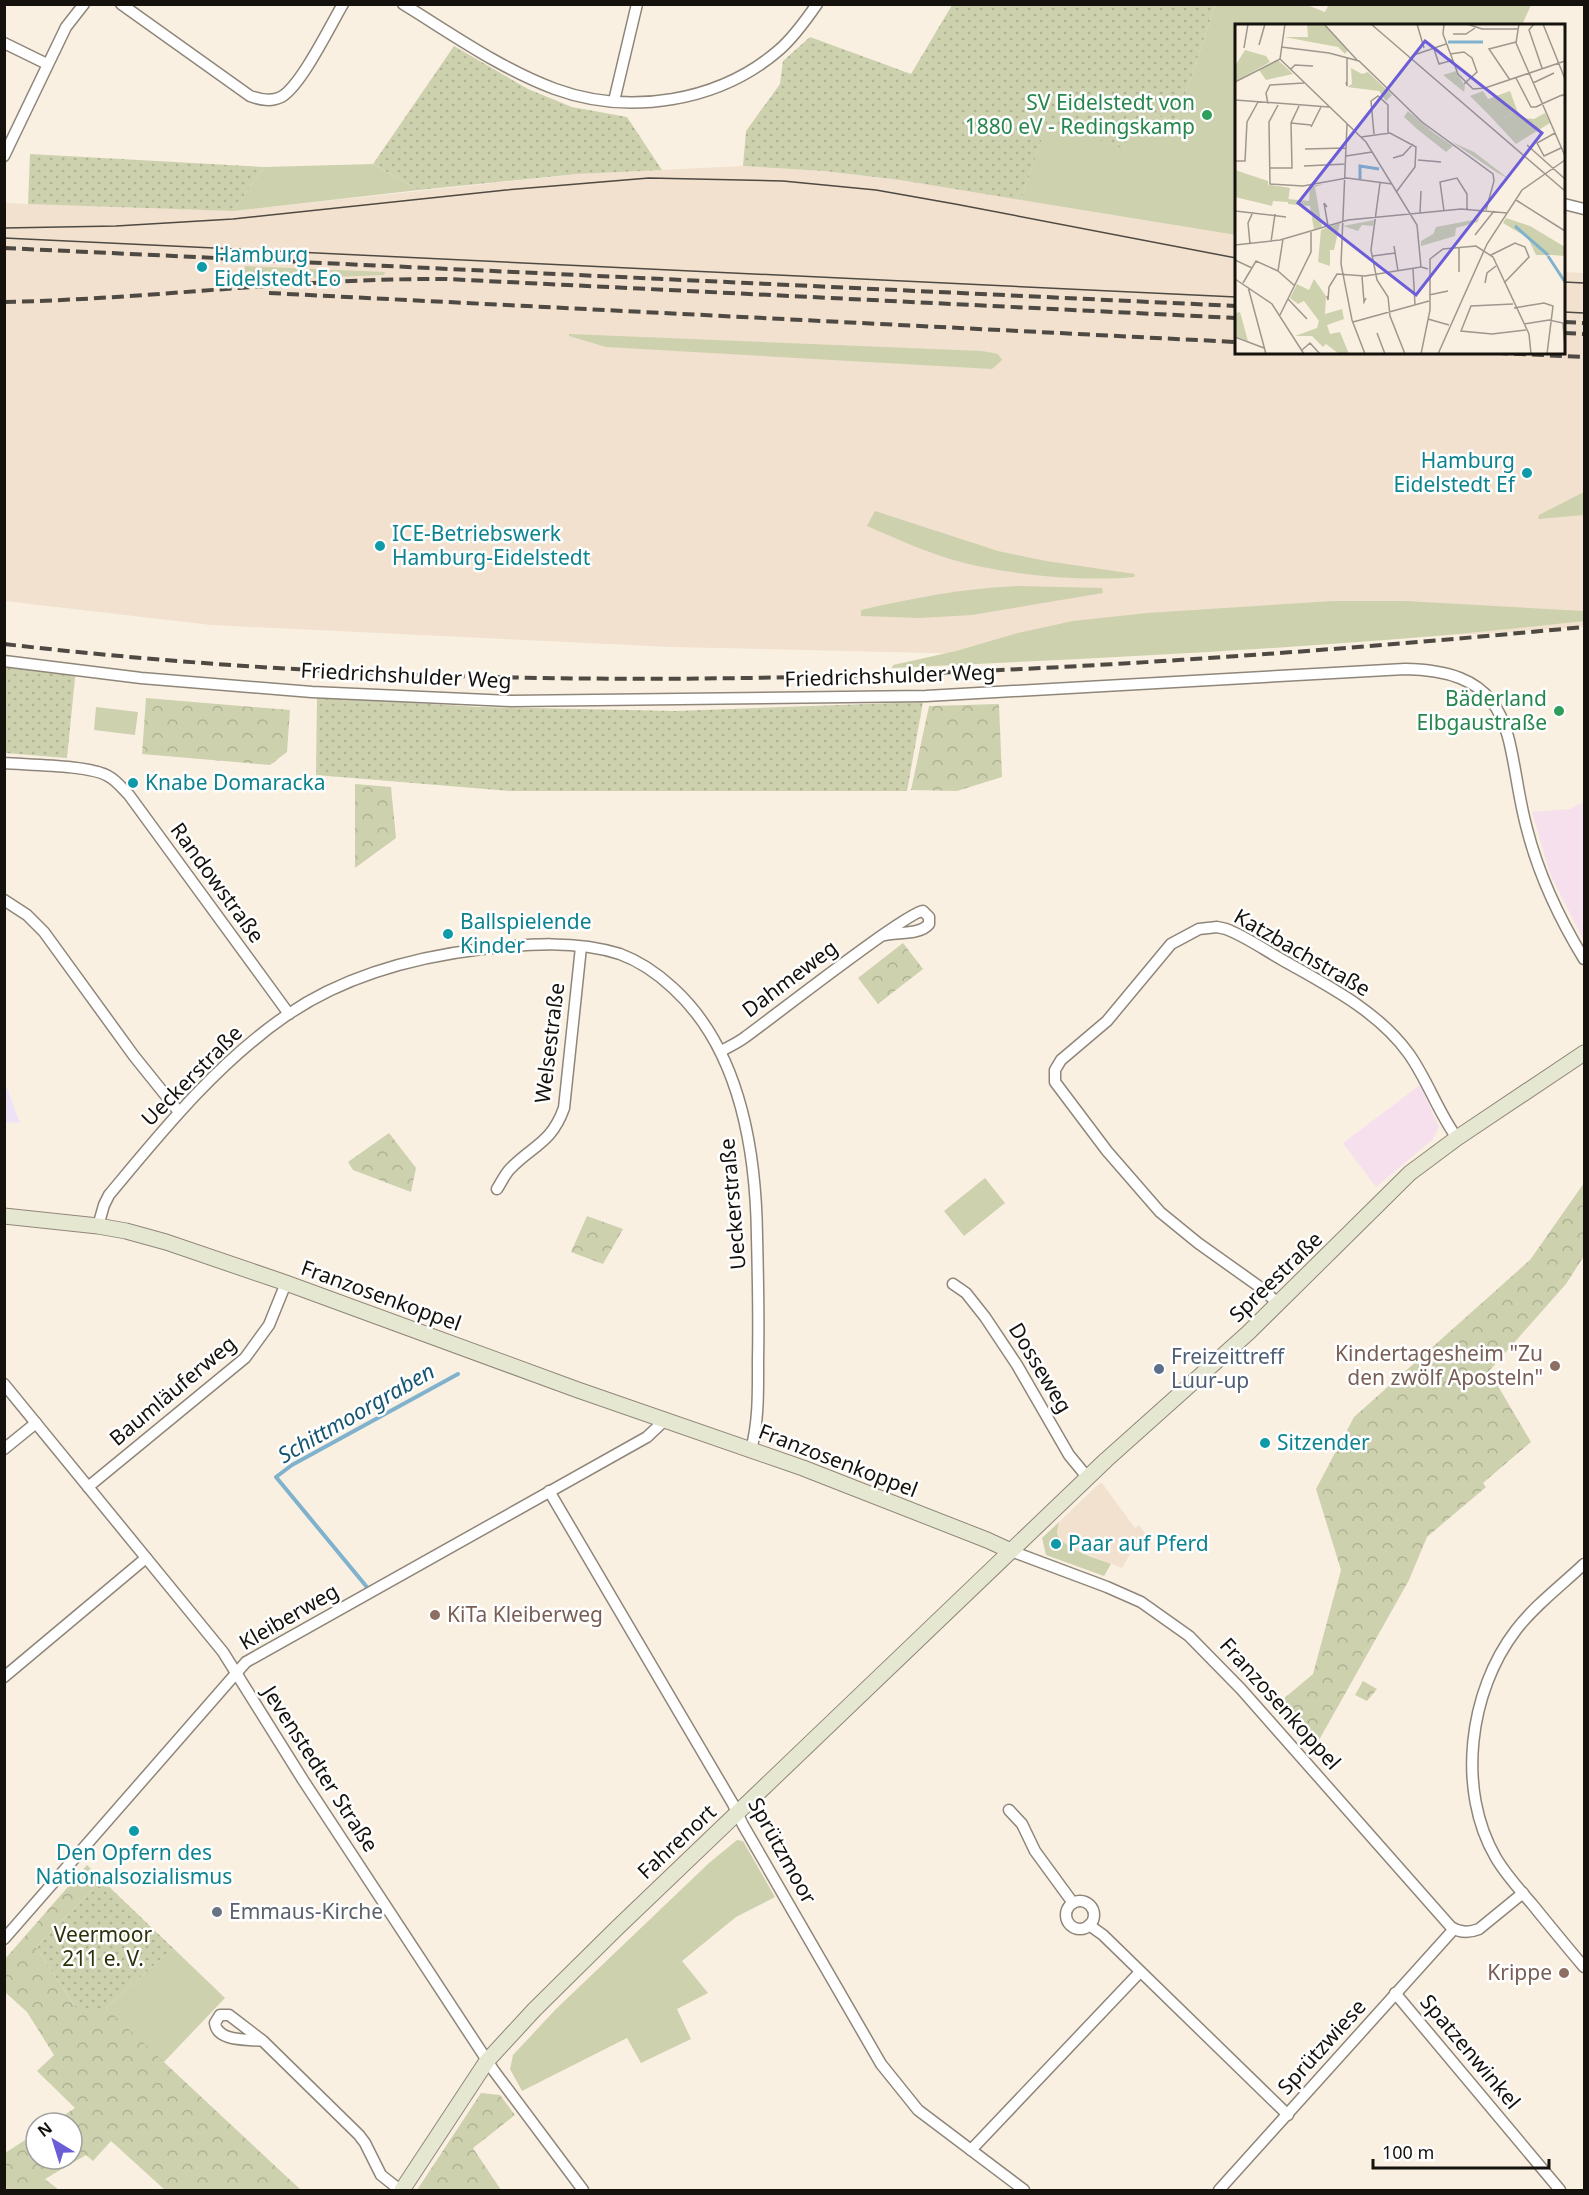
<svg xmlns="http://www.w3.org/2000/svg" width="1589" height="2195" viewBox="0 0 1589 2195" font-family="'Noto Sans',sans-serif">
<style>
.commercial{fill:#f6e0ee}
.built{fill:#f1e1ce}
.education{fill:#eee2f7}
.grass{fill:#cdd1ae}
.forest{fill:url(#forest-crowns)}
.garden{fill:url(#garden-dots)}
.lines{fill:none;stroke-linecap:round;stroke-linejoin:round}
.stream{stroke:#80b2cd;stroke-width:4}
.street-casing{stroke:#8f867a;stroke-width:13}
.secondary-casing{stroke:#8f867a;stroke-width:17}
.street{stroke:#fff;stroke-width:10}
.secondary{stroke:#e5e7d1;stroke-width:15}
.tram{stroke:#4e4942;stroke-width:1.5}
.rail{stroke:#4e4942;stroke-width:4;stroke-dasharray:12 6;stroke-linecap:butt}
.leisure-dot{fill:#2e9e5b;stroke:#fff;stroke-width:2}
.culture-dot{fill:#0f9aa8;stroke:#fff;stroke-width:2}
.education-dot{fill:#8d6e63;stroke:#fff;stroke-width:2}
.service-dot{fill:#5c6f8a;stroke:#fff;stroke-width:2}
.worship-dot{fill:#6b7280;stroke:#fff;stroke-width:2}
.labels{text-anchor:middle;stroke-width:5;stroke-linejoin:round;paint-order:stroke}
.leisure-label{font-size:21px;fill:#27864d;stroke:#fff;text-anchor:end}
.culture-label{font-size:21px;fill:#0d838f;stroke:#fff;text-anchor:start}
.street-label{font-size:21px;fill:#15120d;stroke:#fff}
.education-label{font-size:21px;fill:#785e54;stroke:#fff;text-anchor:end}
.service-label{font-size:21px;fill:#4e5e75;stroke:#fff;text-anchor:start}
.worship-label{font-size:21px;fill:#5b616d;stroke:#fff;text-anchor:start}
.park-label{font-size:21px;fill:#2d3008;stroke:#fff}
.water-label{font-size:22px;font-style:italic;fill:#165571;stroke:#fff}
.inset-river{fill:none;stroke:#80b2cd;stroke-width:3}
.inset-road{fill:none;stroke:#9e978d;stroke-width:1.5}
.view{fill:#6b5dd7;fill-opacity:0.15;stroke:#6b5dd7;stroke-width:3}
.inset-edge{fill:none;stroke:#15120d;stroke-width:3}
</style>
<defs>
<pattern id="forest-crowns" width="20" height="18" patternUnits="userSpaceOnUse" patternTransform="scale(1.5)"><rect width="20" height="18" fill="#cdd1ae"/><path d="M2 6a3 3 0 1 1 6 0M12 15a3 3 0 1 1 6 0" fill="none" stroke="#afb294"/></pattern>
<pattern id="garden-dots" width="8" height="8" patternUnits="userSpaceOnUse" patternTransform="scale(1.5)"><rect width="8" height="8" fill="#cdd1ae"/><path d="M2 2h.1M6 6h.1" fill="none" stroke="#afb294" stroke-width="1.8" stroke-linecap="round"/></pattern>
</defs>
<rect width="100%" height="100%" fill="#faf0e2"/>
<!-- commercial -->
<g class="commercial">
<path d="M1584,802v139l-34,-67 -18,-62 38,-3z"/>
<path d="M1420,1085l19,42 -6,12 -57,48 -33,-44z"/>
</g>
<!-- built -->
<g class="built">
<path d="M743,166l81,5 76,9 336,55v117h328v-80l20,1v354l-335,21 -273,6 -304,-7 -461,-22 -206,-24v-398l228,8 344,-37z"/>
<path d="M1101,1482l34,46 4,-3 10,14 -19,15 -8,14 -53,-21 -8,-6 -4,-10 2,-9z"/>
</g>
<!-- education -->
<path class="education" d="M5,1083l15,40 -15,-1z"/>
<!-- grass -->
<g class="grass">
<path d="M1329,4l202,1 -9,20 -286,1v209l-215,-35 27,-80 78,29 15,-39 35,12 39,-117h92l18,7z"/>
<path d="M373,164l46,26 -186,21 31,-44z"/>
<path d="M245,266l140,6 -1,3 -78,3 -62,-2z"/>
<path d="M569,334l413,17 16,3 4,6 -10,9 -386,-22 -37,-11z"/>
<path d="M1584,492v23l-46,4 1,-4z"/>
<path d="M875,511l123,40 48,10 89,13 -1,3c-51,5 -123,-2 -173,-15 -32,-8 -63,-23 -94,-36z"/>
<path d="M1019,586l83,2 1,5 -131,22 -52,3 -59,-2v-6c53,-12 104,-22 158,-24z"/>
<path d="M1333,601h72l179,10v10c-229,26 -461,36 -692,47l1,-3 63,-14 62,-18 55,-12 74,-8z"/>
<path d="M96,707l42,5 -3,23 -41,-5z"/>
<path d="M985,1178l20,25 -41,33 -20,-25z"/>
<path d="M1059,1522c0,1 -2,9 -2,10 2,16 40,26 54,32l-7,12 -58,-21 -4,-17z"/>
<path d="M737,1840l6,1 32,56 -39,20 -54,44 26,32 -31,16 14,30 -50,24 -14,-25 -105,53 -12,-22 3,-14 43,-46 153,-146z"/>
<path d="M173,1948l52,50 -62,65 -57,-55z"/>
</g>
<!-- forest -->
<g class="forest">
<path d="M146,698l144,12 -3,42 -17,13 -128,-11z"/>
<path d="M999,704l3,73 -45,14 -46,-1 18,-84z"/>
<path d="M355,784l36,3 5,51 -41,30z"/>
<path d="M903,943l20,26 -45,35 -20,-26z"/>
<path d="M389,1133l27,35 -5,24 -58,-22 -5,-8z"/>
<path d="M1584,1183v73l-18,28 -77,87 42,71 -48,41 3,4 -59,50 -18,43 -95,169 -38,-44 37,-31 28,-104 -25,-81 38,-72 176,-157z"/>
<path d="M587,1216l36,13 -20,35 -32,-12z"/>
<path d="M1363,1681l14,8 -10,12 -12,-6z"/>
<path d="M87,1865l15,15 -66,67 40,61h30l195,182h-136l-54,-49 -18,20 -7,-6 -41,24 14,11h-54v-37l31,-20v26h36v-36h-20l23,-15 -38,-37 17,-16 -27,-43 -22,-20v-33z"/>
<path d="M481,2093l19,2 15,20 -42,33 28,42h-84z"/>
</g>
<!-- garden -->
<g class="garden">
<path d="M952,5h263l-39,117 -35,-12 -14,40 -79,-29 -27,79 -121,-20 -76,-9 -81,-5 3,-35 34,-47 3,-23 27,-24 101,37z"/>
<path d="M454,46l74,43 44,18 55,10 35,53 -85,4 -158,16 -46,-26z"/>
<path d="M30,154l234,13 -31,44 -205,-7z"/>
<path d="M4,659l72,9 -9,90 -62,-5z"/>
<path d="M317,697l162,10 197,4 247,-9 -16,89h-397l-194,-16z"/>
<path d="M102,1880l71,68 -67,60h-30l-40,-61z"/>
</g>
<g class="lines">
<!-- stream -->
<path class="stream" d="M371,1592l-95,-115 16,-12 166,-91"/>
<defs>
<g id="street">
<path d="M121,4l129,92c11,4 21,6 31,1 20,-11 49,-71 62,-93"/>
<path d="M403,4c49,30 98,65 152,85 74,27 164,13 224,-39 15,-13 27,-30 38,-46"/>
<path d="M4,43l43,21"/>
<path d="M614,101l23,-97"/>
<path d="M4,156l62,-129 18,-23"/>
<path d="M1564,204l20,5"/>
<path d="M4,661l137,17 171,14 199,9 415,-5 479,-27c118,2 99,76 122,160 12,47 32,89 57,130"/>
<path d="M4,763c24,2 86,2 104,13 8,4 14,12 21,19l160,219"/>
<path d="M4,900l23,15 17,17 90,124 45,56"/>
<path d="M721,1051c8,-4 16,-8 23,-13 24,-17 164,-127 179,-127l6,6v7c-10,12 -34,7 -48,12"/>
<path d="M497,1189c4,-6 8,-15 13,-20 23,-24 41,-25 54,-61l17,-161"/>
<path d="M98,1226l6,-21 5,-10c54,-65 108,-132 178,-180 57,-39 128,-58 195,-66 45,-5 94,-9 138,5 19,7 38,20 53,34 67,61 83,162 84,249 1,41 2,81 1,122 0,31 1,61 -7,91"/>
<path d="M953,1284l13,9 19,24 32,48 52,90 19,23"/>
<path d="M1278,1304l-14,-14 -66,-47 -38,-31 -53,-61 -52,-69v-12l6,-10 46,-39 64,-77 28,-15 18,-2 9,2c21,8 40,22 60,33 44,25 93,50 123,92 19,27 29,58 48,84"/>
<path d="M4,1384l219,268 80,128 191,291 89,119"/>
<path d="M4,1449l32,-26"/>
<path d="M88,1487l157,-129 24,-33 17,-42"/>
<path d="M549,1491l184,313 10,21 138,239 37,46 106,80"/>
<path d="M1011,1551l96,36 34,15 48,34 52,53 210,238c9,6 18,6 28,2l44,-36"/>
<path d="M1584,1564c-22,21 -49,41 -68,66 -47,61 -60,160 -20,228 10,17 23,31 36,46 17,21 35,43 52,63"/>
<path d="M4,1677l142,-119"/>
<path d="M1009,1810l13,14 13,27 38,52"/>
<circle cx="1080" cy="1915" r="14"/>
<path d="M1089,1925l14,10 185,180"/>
<path d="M4,1939l242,-277 401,-225 19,-18"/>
<path d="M1395,1993l165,197"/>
<path d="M263,2041c-15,-2 -46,1 -48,-18l5,-8h9l34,26 96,94 6,8 16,32 19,15"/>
<path d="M971,2150l169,-178"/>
<path d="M1219,2190l235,-261"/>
</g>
<g id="secondary">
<path d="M4,1216l94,10 28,5 40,11 120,41 292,107 225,78 184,72 24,11"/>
<path d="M402,2190l85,-129 47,-51 83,-82 489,-468 142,-127 162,-160 47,-35 127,-85"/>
</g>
</defs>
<!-- street casing -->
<use href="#street" class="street-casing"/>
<!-- secondary casing -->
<use href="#secondary" class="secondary-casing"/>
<!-- street -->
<use href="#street" class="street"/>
<!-- secondary -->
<use href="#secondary" class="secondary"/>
<!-- tram -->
<g class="tram">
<path d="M4,228l112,-2 117,-7 273,-29 143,-12 134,3 93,9 79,14 281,54"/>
<path d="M4,238l1232,59"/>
<path d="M1564,282l20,1"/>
<path d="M1564,312l20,1"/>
</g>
<!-- rail -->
<g class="rail">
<path d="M4,248l1232,58"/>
<path d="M269,293l967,49"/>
<path d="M4,302c148,-3 295,-24 442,-23l790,39"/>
<path d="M1564,322l20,1"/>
<path d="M1564,333l20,1"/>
<path d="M1478,352l106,5"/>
<path d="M4,644c525,61 1056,33 1580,-17"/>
</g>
</g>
<!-- markers -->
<g class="leisure-dot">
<circle cx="1207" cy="115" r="6"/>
<circle cx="1559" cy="711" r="6"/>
</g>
<g class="culture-dot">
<circle cx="202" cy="267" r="6"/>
<circle cx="1527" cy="473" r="6"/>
<circle cx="380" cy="546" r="6"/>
<circle cx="133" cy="783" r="6"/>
<circle cx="448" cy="934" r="6"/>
<circle cx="1265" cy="1443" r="6"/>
<circle cx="1056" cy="1544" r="6"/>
<circle cx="134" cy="1831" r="6"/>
</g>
<g class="education-dot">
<circle cx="1555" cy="1366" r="6"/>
<circle cx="435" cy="1615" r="6"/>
<circle cx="1564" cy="1973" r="6"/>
</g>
<circle class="service-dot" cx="1159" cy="1369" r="6"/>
<circle class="worship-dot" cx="217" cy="1912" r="6"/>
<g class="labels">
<!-- leisure labels -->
<g class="leisure-label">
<text x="1195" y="110">SV Eidelstedt von<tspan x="1195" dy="24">1880 eV - Redingskamp</tspan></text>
<text x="1547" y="706">Bäderland<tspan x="1547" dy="24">Elbgaustraße</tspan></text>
</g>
<!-- culture labels -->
<g class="culture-label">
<text x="214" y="262">Hamburg<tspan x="214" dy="24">Eidelstedt Eo</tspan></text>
<text x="1515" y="468" text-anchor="end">Hamburg<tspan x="1515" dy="24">Eidelstedt Ef</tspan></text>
<text x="392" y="541">ICE-Betriebswerk<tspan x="392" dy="24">Hamburg-Eidelstedt</tspan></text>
<text x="145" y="790">Knabe Domaracka</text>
<text x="460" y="929">Ballspielende<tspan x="460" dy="24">Kinder</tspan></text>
<text x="1277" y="1450">Sitzender</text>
<text x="1068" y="1551">Paar auf Pferd</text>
<text x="134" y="1860" text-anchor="middle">Den Opfern des<tspan x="134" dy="24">Nationalsozialismus</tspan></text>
</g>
<!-- street labels -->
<g class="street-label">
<text transform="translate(406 676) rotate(3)" y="7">Friedrichshulder Weg</text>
<text transform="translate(890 676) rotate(-2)" y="7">Friedrichshulder Weg</text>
<text transform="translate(217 883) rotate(54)" y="7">Randowstraße</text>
<text transform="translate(1302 953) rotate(30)" y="7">Katzbachstraße</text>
<text transform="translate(790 979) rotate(-37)" y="7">Dahmeweg</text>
<text transform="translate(550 1043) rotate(-83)" y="7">Welsestraße</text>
<text transform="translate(192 1076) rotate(-45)" y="7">Ueckerstraße</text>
<text transform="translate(733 1204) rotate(-95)" y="7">Ueckerstraße</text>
<text transform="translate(1276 1277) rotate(-44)" y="7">Spreestraße</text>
<text transform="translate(381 1296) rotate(20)" y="7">Franzosenkoppel</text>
<text transform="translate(1040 1368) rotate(59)" y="7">Dosseweg</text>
<text transform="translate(173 1391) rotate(-40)" y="7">Baumläuferweg</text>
<text transform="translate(838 1461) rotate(21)" y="7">Franzosenkoppel</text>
<text transform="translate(289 1617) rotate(-30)" y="7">Kleiberweg</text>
<text transform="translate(1280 1704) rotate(48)" y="7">Franzosenkoppel</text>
<text transform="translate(320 1769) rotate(57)" y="7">Jevenstedter Straße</text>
<text transform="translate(677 1842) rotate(-43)" y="7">Fahrenort</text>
<text transform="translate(782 1851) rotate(61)" y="7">Sprützmoor</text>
<text transform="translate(1322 2047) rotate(-48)" y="7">Sprützwiese</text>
<text transform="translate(1470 2052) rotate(50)" y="7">Spatzenwinkel</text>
</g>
<!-- education labels -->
<g class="education-label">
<text x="1543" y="1361">Kindertagesheim "Zu<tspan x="1543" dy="24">den zwölf Aposteln"</tspan></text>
<text x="447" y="1622" text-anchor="start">KiTa Kleiberweg</text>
<text x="1552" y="1980">Krippe</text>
</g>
<!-- service labels -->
<g class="service-label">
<text x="1171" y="1364">Freizeittreff<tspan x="1171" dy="24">Luur-up</tspan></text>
</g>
<!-- worship labels -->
<g class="worship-label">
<text x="229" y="1919">Emmaus-Kirche</text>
</g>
<!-- park labels -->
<g class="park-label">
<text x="103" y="1942">Veermoor<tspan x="103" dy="24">211 e. V.</tspan></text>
</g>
<!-- water labels -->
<g class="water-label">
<text transform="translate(356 1413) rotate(-30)" y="8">Schittmoorgraben</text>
</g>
</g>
<!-- overview -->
<g transform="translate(1235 24)">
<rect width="330" height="330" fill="#faf0e2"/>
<path d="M260,86l10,8 12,-8 5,8 12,1 11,-6 5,10 -34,21 -27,-29zM217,118l22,10 35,27 -13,-7zM139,196l-1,6 -11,-1 -4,6 -15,-5z" fill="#cdd1ae"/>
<path d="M10,26l21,6 4,6 -34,19 -1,-15zM43,36l15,14 -27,6 -7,-10zM0,146l33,11v4l22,3h-21l-34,-8zM89,160l-9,3 7,40 -8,3 -4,-24 -22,-2v-5l21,2 1,-15zM246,187l-3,11 -22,6 -1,8 -34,10v-5l12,-7 3,-7 42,-8zM271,194l29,21 17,16h-16l-8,-17 -25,-15zM105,199l-6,27h-4v16l-12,-4 3,-32zM79,255l12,17 -1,18 17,-5 2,10 -17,6 3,9 10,-2 9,22h-10l-13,-10 -3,3 -11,-11h-17l22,-8 2,-7 -15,-20 -6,3 -8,-6 7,-14 12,6zM5,288l8,29 -13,-5v-23z" fill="#cdd1ae"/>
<path d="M72,0h17l24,26 -3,4 -7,-7 -54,-10h24zM116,44l11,6 6,-2 24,23 -6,6 -7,-10 -32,-4 5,-3zM221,47l9,15 -1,6 -21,-17zM248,67l5,8 22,-8 7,19 -12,8 -10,-7 -6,4 -19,-19zM173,87l26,22 19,13 -7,6 -29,-23 -13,-12zM0,156l55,8 -2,14 -15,-1 -1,5 -37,-9zM271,194l24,8 35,21v9l-13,-1z" fill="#cdd1ae"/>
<path class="inset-river" d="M213,18h35M125,155v-13l19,3M280,202l33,29M313,232l17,26"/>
<path class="inset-road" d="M89,0l33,36M136,0l194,167M182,0l7,24M209,0l-1,10 15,40 15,15 12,-1 80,-27M232,0l15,5h36M284,0l-3,19 49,113M299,0l-5,6 13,38M308,0l22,55M218,10h13l9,-6M24,21l6,-21M198,22l6,18 14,-4M46,23l48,6 30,8 63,61 71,52 1,7 -8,29M9,24l4,-24M215,30l14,-2 8,6 5,14 -13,12M179,31l32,-11M45,35l86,83 51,83 4,42 7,2M45,35l5,-35M55,46l5,-5 18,1M281,54l15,29h5l8,-4 18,-8h2l-5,1M275,56l-21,-31 27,-7M0,58l45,-23M111,58l1,4v-28M298,59l21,-10M0,76l94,7M33,80l-2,-11 4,-8 34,-2M43,81l-9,17 1,62 33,2 44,-8 45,6M56,99l20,2M112,100l-6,140 11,56 13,34M76,103l10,-20M320,109l-18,10 7,13 17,-8M139,110l-3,-33 7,-5 10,9v28M126,113l29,-4 26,14 -1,20 -18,24M292,121l38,34M70,125l41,-1M111,132l26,-4M158,134l10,-3 10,-11M183,136l23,2M0,137h10l2,-39 11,-20M69,142l42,-2M35,144h22l-1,-45 8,-17M145,159l-9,67 6,30 11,17 2,19 15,38M281,176l49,31M92,183l-3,-4 4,23M0,187l51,6M209,187l-4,-29 17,-4 10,16v15M185,189l1,-22M240,211l19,-24M48,215l-5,32 17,15M36,218l4,-28M15,220l-2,-21 5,-11M0,221l45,-5 68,-20 113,-11 46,4M159,222l4,25M224,223v25M256,231l24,-12 10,4 4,10 -25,26M138,232l22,-3M0,236l17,8M178,245l2,36M127,252l2,26 2,-4M0,255l37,25 32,50M8,259l13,-22 22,10M250,259l2,-10 9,-7M13,263l18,67M194,271l19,-4M92,272l1,4 1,-13 8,-13 28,2 56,-9M53,275l19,20M278,280l-42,2 -10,25 31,3 34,-4M279,284l30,-5 9,3 -6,48M45,291l31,-63v-20M193,295l21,6M118,298l76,-21M289,300l25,-4 14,3 2,25M142,309l8,21M0,313l29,11M67,326l8,-7 10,11M186,330l9,-44v-51l13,-10 33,-3 17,11 36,77 2,20M203,330l49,-110 35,-54 43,-30"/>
<path class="view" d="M190,17l117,92 -126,162 -118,-92z"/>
<rect width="330" height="330" class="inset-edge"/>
</g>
<!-- border -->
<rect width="1589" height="2195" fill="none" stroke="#15120d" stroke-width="12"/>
<!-- north arrow -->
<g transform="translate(54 2141) rotate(322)"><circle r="28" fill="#ffffff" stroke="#a1a09e" stroke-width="1.5"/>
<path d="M0-4.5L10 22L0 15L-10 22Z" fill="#6b5dd7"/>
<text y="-9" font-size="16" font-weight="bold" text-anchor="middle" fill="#15120d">N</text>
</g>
<!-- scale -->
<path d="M1373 2159v9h176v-9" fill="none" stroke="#15120d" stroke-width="3"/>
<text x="1382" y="2159" font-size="18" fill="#15120d" stroke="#ffffff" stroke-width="4.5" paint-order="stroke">100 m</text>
</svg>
